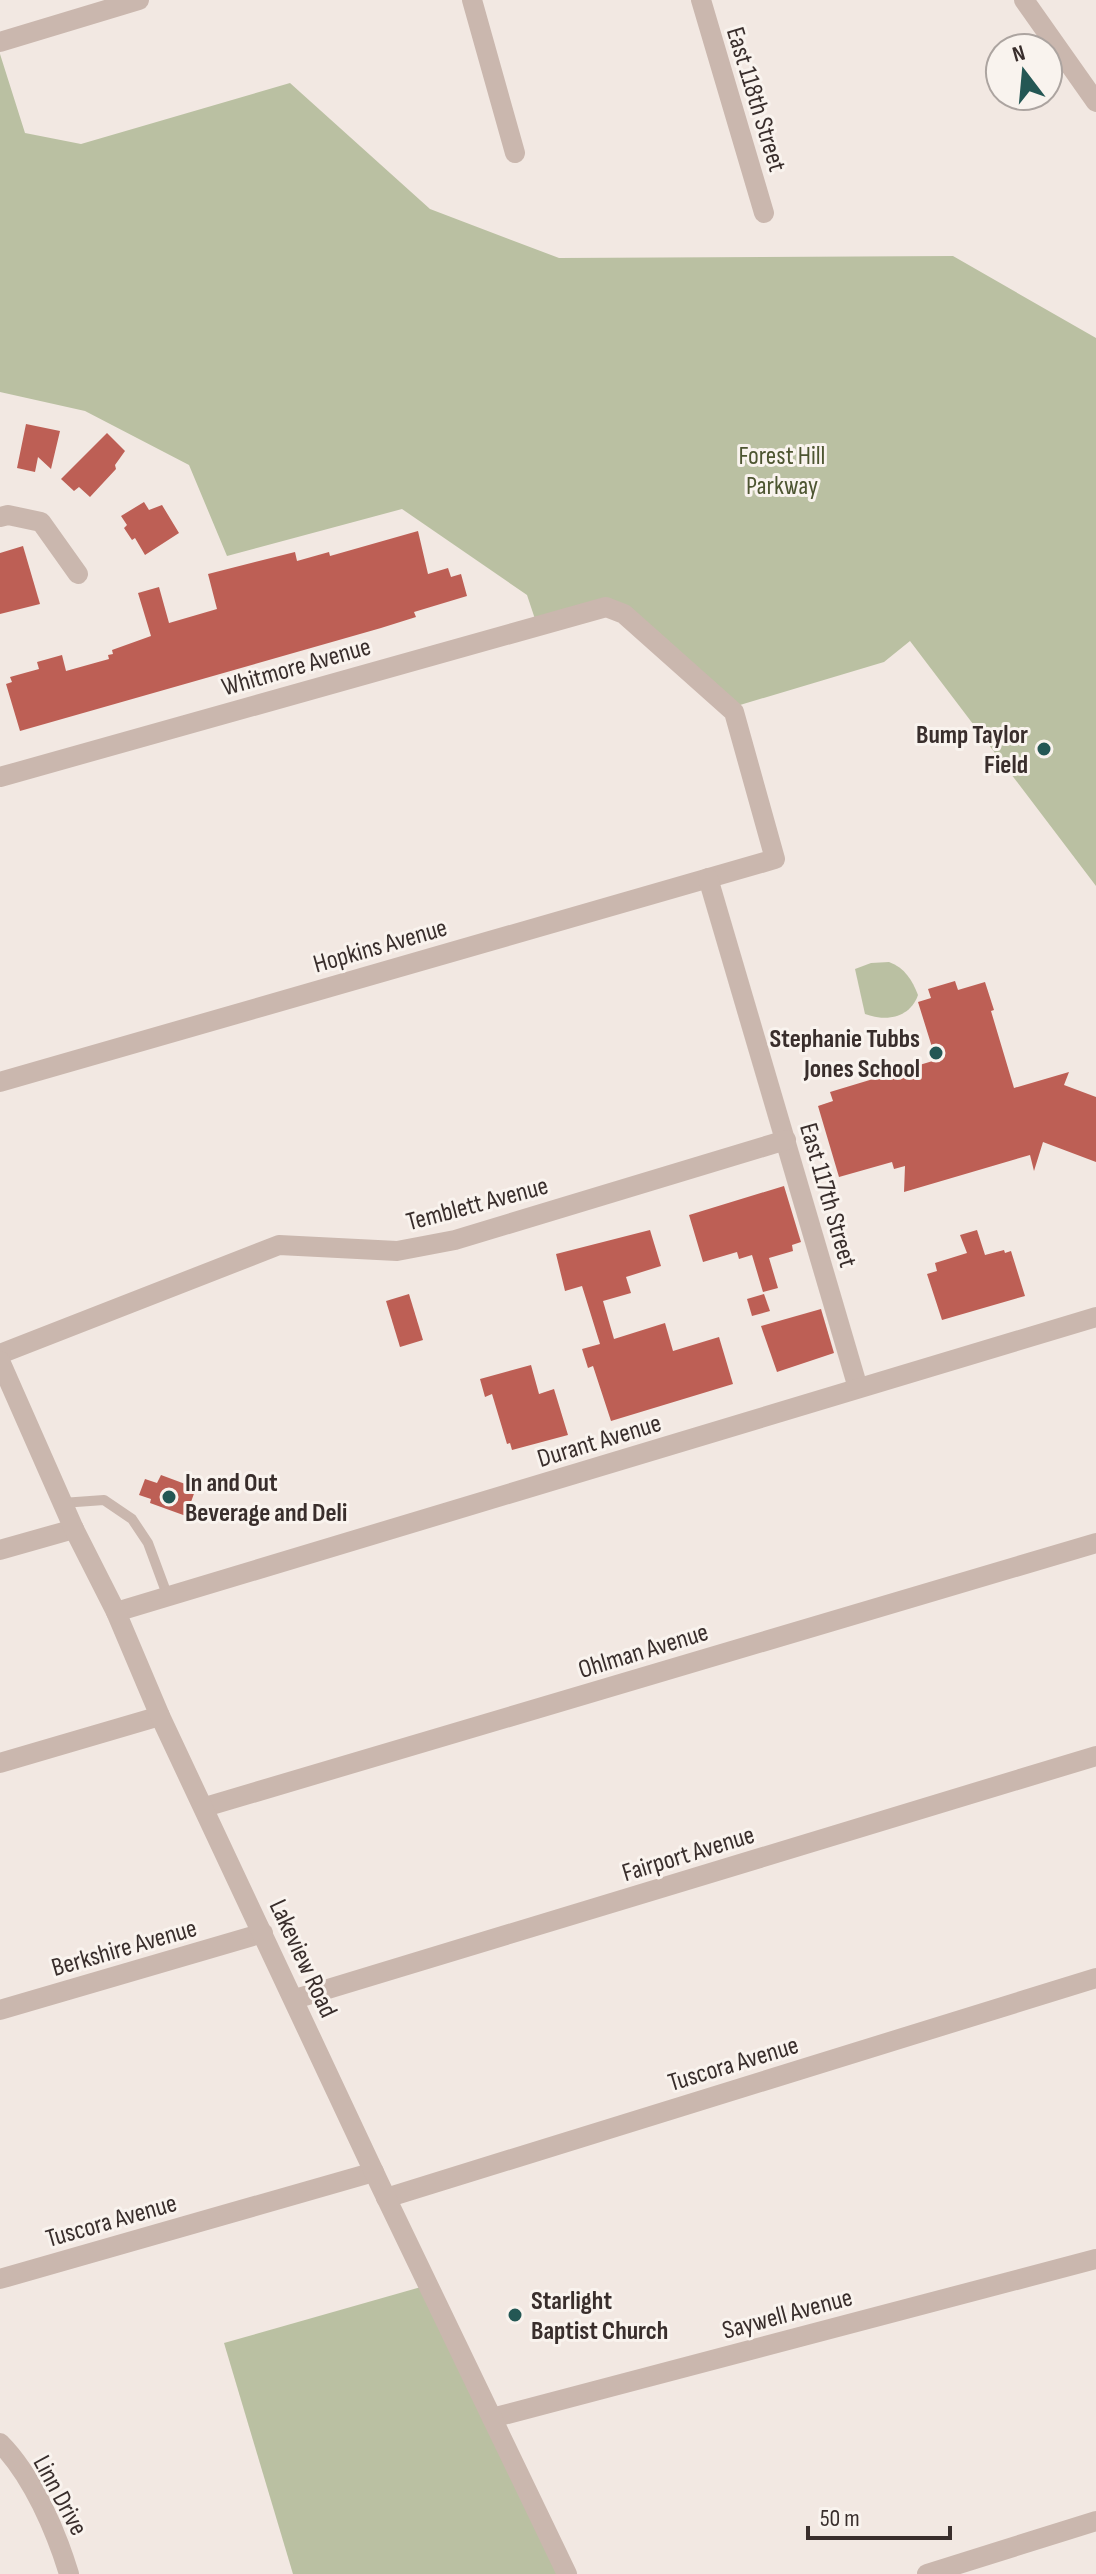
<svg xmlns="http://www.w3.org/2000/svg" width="1096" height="2574" viewBox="0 0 1096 2574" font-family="'Sofia Sans Condensed',sans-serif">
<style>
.green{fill:#bac0a2}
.building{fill:#bd5f55}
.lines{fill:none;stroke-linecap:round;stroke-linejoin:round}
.service{stroke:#cab7ae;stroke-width:10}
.minor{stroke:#cab7ae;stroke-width:20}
.tertiary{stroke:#cab7ae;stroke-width:20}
.poi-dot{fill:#245754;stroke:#f9f3ee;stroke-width:3}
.labels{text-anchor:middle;stroke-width:6;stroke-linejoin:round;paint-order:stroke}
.street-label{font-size:26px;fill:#392e2c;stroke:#f9f3ee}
.park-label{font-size:26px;fill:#4d5531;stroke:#f9f3ee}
.poi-label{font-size:26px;font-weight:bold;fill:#392e2c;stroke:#f9f3ee;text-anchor:end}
</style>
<rect width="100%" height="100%" fill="#f2e8e2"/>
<!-- green -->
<g class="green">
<path d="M0,54l25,79 56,11 209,-61 140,126 129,49 394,-2 143,82v548l-186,-245 -26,21 -154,46 -106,-94 -87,11 -10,-30 -125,-86 -175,47 -38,-91 -104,-54 -85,-19z"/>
<path d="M889,962c16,6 23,18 29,33 -8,23 -32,27 -53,19l-10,-45 16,-6z"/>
<path d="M428,2285l139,289h-274l-69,-231z"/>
</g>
<!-- building -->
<g class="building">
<path d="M26,424l34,7 -9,38 -13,-12 -3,15 -18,-4z"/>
<path d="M107,433l18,18 -10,14 1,4 -26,28 -11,-10 -5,4 -13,-12z"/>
<path d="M144,502l5,8 13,-5 17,28 -34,22 -10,-17 -3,2 -8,-12 3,-3 -6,-9z"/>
<path d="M418,531l10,43 20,-6 3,9 10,-3 6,22 -53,16 2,5 -35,11 -361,103 -14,-47 6,-2 -2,-5 29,-8 -2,-7 25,-7 4,16 43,-12 -1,-4 5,-1 -1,-4 39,-14 -13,-43 21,-6 10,36 48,-14 -9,-35 87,-22 2,9 32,-9 1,4z"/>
<path d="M23,546l17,58 -40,10v-61z"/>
<path d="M955,981l3,9 27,-8 9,28 -3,1 23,77 55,-16 -5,13 32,12v65l-53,-20 -9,29 -4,-16 -126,37 1,-26 -11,3 -2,-7 -53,15 -21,-71 15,-5 -3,-9 106,-32 -18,-58 13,-4 -3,-9z"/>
<path d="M784,1186l17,56 -9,3 1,6 -24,7 9,30 -15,4 -11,-37 -13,4 -2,-7 -34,10 -14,-47z"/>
<path d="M650,1230l11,36 -35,11 5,16 -28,8 11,38 51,-16 8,28 46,-14 14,47 -122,37 -18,-55 -5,2 -6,-19 18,-5 -18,-58 -17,5 -9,-37z"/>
<path d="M977,1230l8,25 19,-5 1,3 6,-2 14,45 -83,24 -15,-46 10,-3 -2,-8 32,-10 -7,-18z"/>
<path d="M409,1294l14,46 -23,7 -14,-46z"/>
<path d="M764,1294l6,17 -18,5 -5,-17z"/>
<path d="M821,1309l13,44 -57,19 -16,-46z"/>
<path d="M531,1365l8,29 15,-5 14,46 -56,15 -2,-7 -3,1 -15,-50 -7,3 -5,-18z"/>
<path d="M161,1475l35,13 -10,28 -36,-13 1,-4 -12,-4 6,-16 12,4z"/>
</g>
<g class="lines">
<!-- service -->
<path class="service" d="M62,1503l42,-3 28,19 16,24 20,54"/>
<!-- minor -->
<g class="minor">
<path d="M472,0l43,153"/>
<path d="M701,0l63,213"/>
<path d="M1024,0l72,102"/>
<path d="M0,42l139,-42"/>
<path d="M0,517l8,-2 33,7 37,52"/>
<path d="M0,777l606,-170 18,7 110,98 41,147 -775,223"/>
<path d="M708,878l150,510"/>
<path d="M0,1354l279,-109 118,6 58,-11 331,-100"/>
<path d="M0,1550l74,-21"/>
<path d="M116,1612l980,-295"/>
<path d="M0,1763l160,-47"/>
<path d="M205,1807l891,-264"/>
<path d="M295,1999l801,-243"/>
<path d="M0,2010l263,-77"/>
<path d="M386,2198l710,-220"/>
<path d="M0,2279l374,-107"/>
<path d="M492,2418l604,-159"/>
<path d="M0,2443c32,32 56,88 69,131"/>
<path d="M927,2574l169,-53"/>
</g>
<!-- tertiary -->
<path class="tertiary" d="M0,1361l74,168 42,83 44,104 221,471 186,387"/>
</g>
<!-- markers -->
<g class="poi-dot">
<circle cx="1044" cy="749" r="8"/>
<circle cx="936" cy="1053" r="8"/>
<circle cx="169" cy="1497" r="8"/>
<circle cx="515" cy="2315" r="8"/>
</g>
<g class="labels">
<!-- street labels -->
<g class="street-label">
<text transform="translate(757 99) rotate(73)" y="9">East 118th Street</text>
<text transform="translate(296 666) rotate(-16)" y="9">Whitmore Avenue</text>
<text transform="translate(380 945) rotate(-16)" y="9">Hopkins Avenue</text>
<text transform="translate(829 1195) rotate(74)" y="9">East 117th Street</text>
<text transform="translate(477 1203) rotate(-15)" y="9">Temblett Avenue</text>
<text transform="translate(599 1440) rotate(-17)" y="9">Durant Avenue</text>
<text transform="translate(643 1650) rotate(-17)" y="9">Ohlman Avenue</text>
<text transform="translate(688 1853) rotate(-17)" y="9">Fairport Avenue</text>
<text transform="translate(124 1947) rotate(-16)" y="9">Berkshire Avenue</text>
<text transform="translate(304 1958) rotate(65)" y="9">Lakeview Road</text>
<text transform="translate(733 2063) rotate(-17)" y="9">Tuscora Avenue</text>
<text transform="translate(111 2220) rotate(-16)" y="9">Tuscora Avenue</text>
<text transform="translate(787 2313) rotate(-15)" y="9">Saywell Avenue</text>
<text transform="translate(61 2495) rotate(62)" y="9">Linn Drive</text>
</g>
<!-- park labels -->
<g class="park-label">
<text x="782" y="464">Forest Hill<tspan x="782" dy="30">Parkway</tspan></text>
</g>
<!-- poi labels -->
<g class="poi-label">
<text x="1028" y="743">Bump Taylor<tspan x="1028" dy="30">Field</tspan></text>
<text x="920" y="1047">Stephanie Tubbs<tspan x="920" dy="30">Jones School</tspan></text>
<text x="185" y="1491" text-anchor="start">In and Out<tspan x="185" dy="30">Beverage and Deli</tspan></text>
<text x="531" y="2309" text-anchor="start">Starlight<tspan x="531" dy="30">Baptist Church</tspan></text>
</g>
</g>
<!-- north arrow -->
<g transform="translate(1024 72) rotate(344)"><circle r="38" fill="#f9f3ee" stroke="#aca4a0" stroke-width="2"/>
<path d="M0-6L14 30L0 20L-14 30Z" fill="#245754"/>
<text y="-12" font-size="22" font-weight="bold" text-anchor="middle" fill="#392e2c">N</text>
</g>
<!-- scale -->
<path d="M808 2526v12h142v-12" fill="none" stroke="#392e2c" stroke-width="4"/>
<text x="820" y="2526" font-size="24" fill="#392e2c" stroke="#f9f3ee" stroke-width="6" paint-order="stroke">50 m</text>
</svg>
